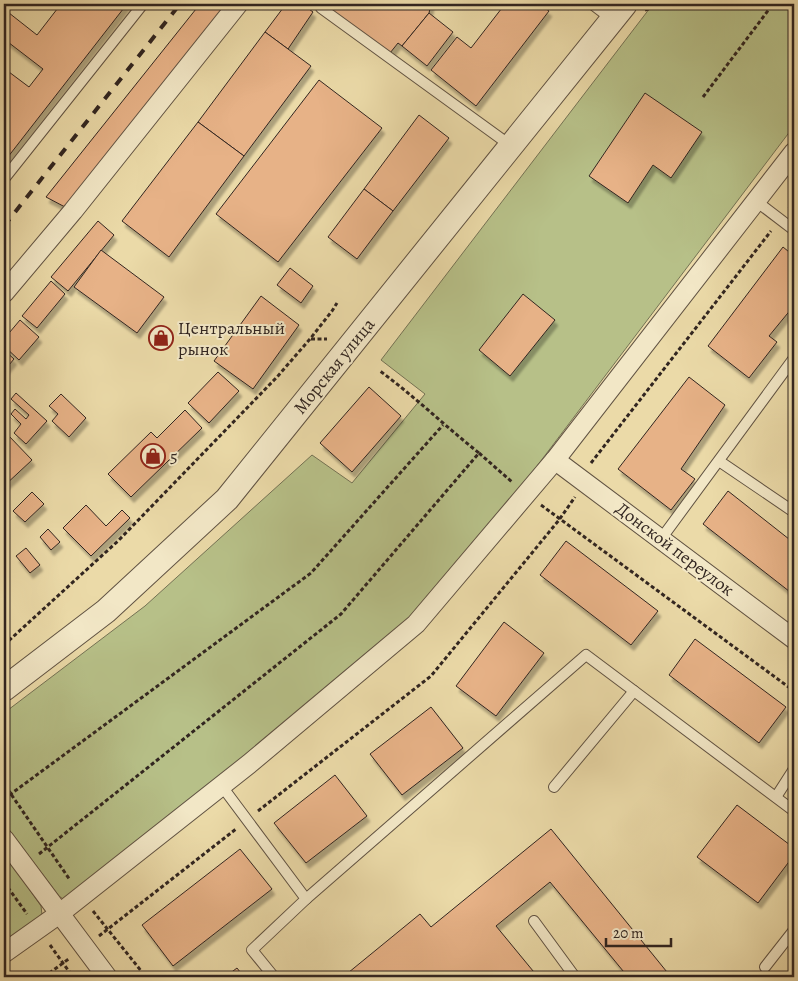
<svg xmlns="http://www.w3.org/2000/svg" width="798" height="981" viewBox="0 0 798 981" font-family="Alegreya,serif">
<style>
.green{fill:#b7c088;stroke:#747254}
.building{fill:#e7b287;stroke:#312520;filter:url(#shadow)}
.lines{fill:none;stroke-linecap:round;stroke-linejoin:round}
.service-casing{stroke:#605242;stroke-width:12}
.minor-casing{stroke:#605242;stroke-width:21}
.tertiary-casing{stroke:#605242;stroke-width:26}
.path{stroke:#312520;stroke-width:3;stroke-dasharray:4 2.5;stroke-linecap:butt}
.service{stroke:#f2e7c6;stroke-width:10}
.minor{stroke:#f2e7c6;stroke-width:19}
.tertiary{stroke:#f2e7c6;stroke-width:24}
.rail{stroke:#312520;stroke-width:4;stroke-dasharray:9 9;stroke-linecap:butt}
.labels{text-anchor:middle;stroke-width:4;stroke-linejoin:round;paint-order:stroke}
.poi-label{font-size:18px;fill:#312520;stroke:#f2e7c6;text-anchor:start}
.street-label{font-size:18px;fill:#312520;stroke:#f2e7c6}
</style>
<defs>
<filter id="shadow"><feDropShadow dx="3" dy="5.5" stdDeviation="1" flood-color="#0004"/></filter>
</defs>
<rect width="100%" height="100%" fill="#ebdaa8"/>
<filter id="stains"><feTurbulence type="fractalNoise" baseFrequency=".004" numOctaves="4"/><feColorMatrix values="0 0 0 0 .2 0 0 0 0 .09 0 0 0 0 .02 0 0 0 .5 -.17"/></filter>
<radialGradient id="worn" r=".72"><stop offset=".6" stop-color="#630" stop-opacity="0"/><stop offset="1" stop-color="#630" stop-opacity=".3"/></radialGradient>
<!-- green -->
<g class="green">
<path d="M653,4h141v122l-381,504 -347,271 -7,-5 -55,-73v-110l141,-107 167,-151 40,28 73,-89 -44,-34z"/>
<path d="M4,853l37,53 1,9 -38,31z"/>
</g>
<!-- building -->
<g class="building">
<path d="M61,4h66l-123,158v-84l5,-6 20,15 14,-18 -39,-30v-30l33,26z"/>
<path d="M200,4h27l-162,203 -19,-10z"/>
<path d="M286,4h16l11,8 -25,37 -23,-17z"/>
<path d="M322,4h109l-2,9 -27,33 -4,-3 -8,10z"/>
<path d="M505,4h34l10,7 -73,95 -45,-36 26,-33 14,11z"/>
<path d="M429,13l24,19 -26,34 -25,-20z"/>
<path d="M265,32l46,34 -67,90 -46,-34z"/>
<path d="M319,80l63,48 -104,134 -62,-48z"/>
<path d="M645,93l57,39 -31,46 -18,-13 -25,38 -39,-27z"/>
<path d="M419,115l30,23 -56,73 -29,-22z"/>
<path d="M198,122l46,34 -75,101 -47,-36z"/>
<path d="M364,189l29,22 -36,48 -29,-22z"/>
<path d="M98,221l16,14 -46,56 -17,-14z"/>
<path d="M783,247l11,9v53l-2,-1 -23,28 8,6 -28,36 -41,-32z"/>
<path d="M101,250l63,47 -27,36 -63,-46z"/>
<path d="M290,268l23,18 -12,17 -24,-18z"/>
<path d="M51,281l14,13 -28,34 -15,-12z"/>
<path d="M523,294l32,26 -45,56 -31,-26z"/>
<path d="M261,296l38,29 -46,64 -39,-28z"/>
<path d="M20,320l19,17 -20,23 -15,-14v-7z"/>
<path d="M4,350l10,9 -10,12z"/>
<path d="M218,372l21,19 -30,32 -21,-20z"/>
<path d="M689,377l36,28 -44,64 14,10 -24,31 -53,-41z"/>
<path d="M369,387l32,29 -49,56 -32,-29z"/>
<path d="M16,393l31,28 -21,23 -12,-11 7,-9 -10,-10 4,-5 11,10 3,-4 -18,-16z"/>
<path d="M61,394l25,24 -17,19 -17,-16 6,-7 -9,-8z"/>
<path d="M185,410l17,18 -71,69 -23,-23 43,-42 6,6z"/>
<path d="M8,435l24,25 -28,26v-47z"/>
<path d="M728,491l66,52v52l-91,-71z"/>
<path d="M32,492l12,12 -19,18 -12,-11z"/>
<path d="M86,505l20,21 16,-16 8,8 -39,38 -28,-28z"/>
<path d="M48,529l12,13 -9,8 -11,-13z"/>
<path d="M566,541l92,70 -27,34 -91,-70z"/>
<path d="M26,548l14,17 -10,8 -14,-17z"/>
<path d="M504,622l40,31 -48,63 -40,-30z"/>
<path d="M695,639l91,68 -27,36 -90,-68z"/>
<path d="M431,707l32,41 -61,47 -32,-41z"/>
<path d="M335,775l32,41 -61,47 -32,-40z"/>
<path d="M737,805l57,43v7l-36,48 -61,-46z"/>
<path d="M551,829l120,148h-43l-78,-95 -54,44 42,51h-195l77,-63 11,13z"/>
<path d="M240,849l32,40 -99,77 -31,-41z"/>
<path d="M237,968l7,9h-19z"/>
</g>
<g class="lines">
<defs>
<g id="service">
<path d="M592,4l21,16"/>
<path d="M321,8l190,138"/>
<path d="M4,179l139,-175"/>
<path d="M756,201l38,29"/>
<path d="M719,461l75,51"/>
<path d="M661,539l133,-181"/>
<path d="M221,785l85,114 -54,51 22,27"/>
<path d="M554,787l80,-96"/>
<path d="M776,797l18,-28"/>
<path d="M306,899l280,-244 208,156"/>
<path d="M534,921l41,56"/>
<path d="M765,967l29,-37"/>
</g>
<g id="minor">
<path d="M4,293l69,-82 165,-207"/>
<path d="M555,460l239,179"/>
<path d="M4,839l103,138"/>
<path d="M4,953l55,-39 190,-150 167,-140 139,-164 239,-308"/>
</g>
<path id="tertiary" d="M4,689l102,-78 121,-112 398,-495"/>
</defs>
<!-- service casing -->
<use href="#service" class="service-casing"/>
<!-- minor casing -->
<use href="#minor" class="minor-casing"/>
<!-- tertiary casing -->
<use href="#tertiary" class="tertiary-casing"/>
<!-- path -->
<g class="path">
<path d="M645,10l17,-5 29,-1"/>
<path d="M703,97l70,-93"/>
<path d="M789,208l5,-7"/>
<path d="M311,339h16"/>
<path d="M479,453l33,29"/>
<path d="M591,463l180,-232"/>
<path d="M541,505l253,186"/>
<path d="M4,645l114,-104 159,-164 33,-38 22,-28 5,-8"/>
<path d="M4,784l66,96"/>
<path d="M4,799l307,-226 132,-148"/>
<path d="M258,811l173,-135 128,-156 16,-23"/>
<path d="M39,854l302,-240 138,-161c-34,-27 -65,-57 -99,-82"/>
<path d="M4,882l23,32"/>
<path d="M93,911l53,66"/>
<path d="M99,936l137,-107"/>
<path d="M50,945l23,32"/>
<path d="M44,977l26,-19"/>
</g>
<!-- service -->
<use href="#service" class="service"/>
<!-- minor -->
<use href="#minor" class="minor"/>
<!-- tertiary -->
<use href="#tertiary" class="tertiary"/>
<!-- rail -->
<path class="rail" d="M4,226l176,-222"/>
</g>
<!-- icons -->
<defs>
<symbol id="shop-ring" viewBox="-11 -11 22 22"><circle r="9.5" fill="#f2e7c6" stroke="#8f2418" stroke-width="1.5"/><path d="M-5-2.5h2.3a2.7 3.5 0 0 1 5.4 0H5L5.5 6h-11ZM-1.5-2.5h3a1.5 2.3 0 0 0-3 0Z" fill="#8f2418"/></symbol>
</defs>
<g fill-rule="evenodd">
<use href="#shop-ring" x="147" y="324" width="28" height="28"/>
<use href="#shop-ring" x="139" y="442" width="28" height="28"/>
</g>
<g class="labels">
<!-- poi labels -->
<g class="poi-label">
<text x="178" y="334">Центральный<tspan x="178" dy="21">рынок</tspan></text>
<text x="170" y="462">5</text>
</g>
<!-- street labels -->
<g class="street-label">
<text transform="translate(334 366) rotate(-51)" y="6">Морская улица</text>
<text transform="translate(675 549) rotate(37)" y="6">Донской переулок</text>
</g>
</g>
<!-- margin -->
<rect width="798" height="981" fill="none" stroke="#ebdaa8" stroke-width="20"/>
<rect x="5" y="5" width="788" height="971" fill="none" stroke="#312520" stroke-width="2.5"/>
<rect x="10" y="10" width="778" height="961" fill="none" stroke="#312520"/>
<!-- scale -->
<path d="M606 938v8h65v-8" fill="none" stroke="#312520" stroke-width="2.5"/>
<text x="613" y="938" font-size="15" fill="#312520" stroke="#f2e7c6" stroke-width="4" paint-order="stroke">20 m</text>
<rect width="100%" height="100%" filter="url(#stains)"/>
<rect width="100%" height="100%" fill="url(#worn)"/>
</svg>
